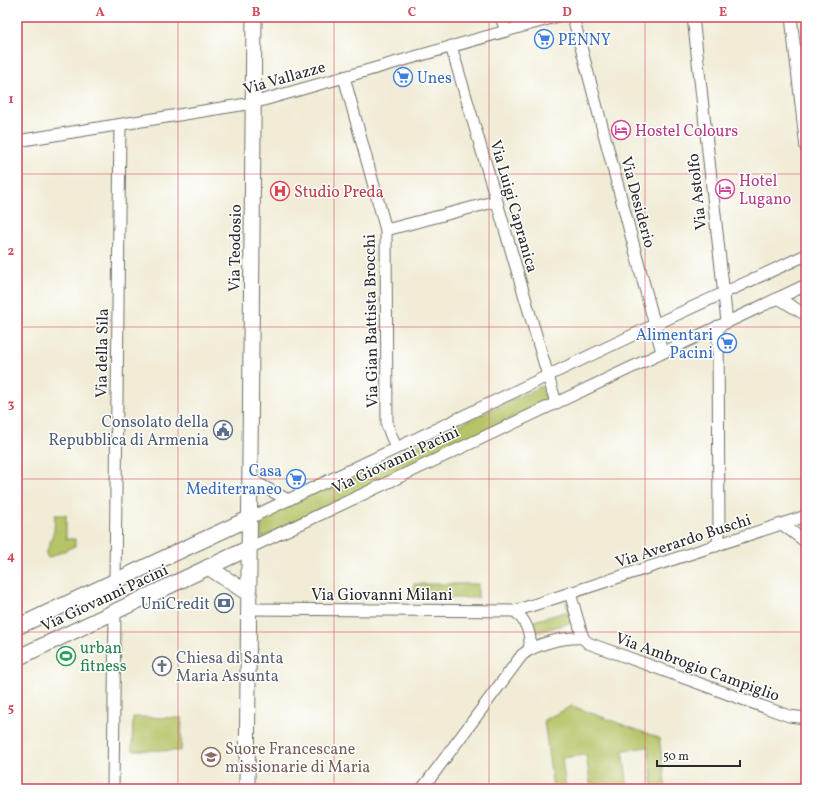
<svg xmlns="http://www.w3.org/2000/svg" width="823" height="806" viewBox="0 0 823 806" font-family="Vollkorn,serif">
<style>
.green{fill:#b6c366;stroke:#707748}
.lines{fill:none;stroke-linecap:round;stroke-linejoin:round}
.street-casing{stroke:#706f67;stroke-width:13}
.secondary-casing{stroke:#706f67;stroke-width:17}
.street{stroke:#fff;stroke-width:11}
.secondary{stroke:#fff;stroke-width:15}
.grid{fill:none;stroke:#d1495b;stroke-width:1;stroke-opacity:0.55}
.labels{text-anchor:middle;stroke-width:3;stroke-linejoin:round;paint-order:stroke}
.shop-label{font-size:16px;fill:#366cbe;stroke:#fff;text-anchor:start}
.street-label{font-size:16px;fill:#2b2b2b;stroke:#fff}
.hotel-label{font-size:16px;fill:#b23c85;stroke:#fff;text-anchor:start}
.health-label{font-size:16px;fill:#be3a42;stroke:#fff;text-anchor:start}
.service-label{font-size:16px;fill:#4e5e75;stroke:#fff;text-anchor:end}
.leisure-label{font-size:16px;fill:#27864d;stroke:#fff;text-anchor:start}
.worship-label{font-size:16px;fill:#5b616d;stroke:#fff;text-anchor:start}
.education-label{font-size:16px;fill:#785e54;stroke:#fff;text-anchor:start}
.neatline{fill:none;stroke:#d1495b;stroke-width:1.5}
.grid-label{font-size:13px;text-anchor:middle;font-weight:bold;fill:#d1495b}
</style>
<rect width="100%" height="100%" fill="#fff"/>
<filter id="ink" filterUnits="userSpaceOnUse"><feTurbulence type="fractalNoise" baseFrequency=".025" numOctaves="2"/><feDisplacementMap in="SourceGraphic" scale="8" xChannelSelector="R" yChannelSelector="G"/><feConvolveMatrix kernelMatrix="1 2 1 2 8 2 1 2 1" color-interpolation-filters="sRGB"/></filter>
<filter id="wash" filterUnits="userSpaceOnUse"><feTurbulence type="fractalNoise" baseFrequency=".012" numOctaves="4" result="noise"/><feDisplacementMap in="SourceGraphic" scale="16" xChannelSelector="R" yChannelSelector="G"/><feGaussianBlur stdDeviation="0.9" result="paint"/><feColorMatrix in="noise" values="0 0 0 0 0 0 0 0 0 0 0 0 0 0 0 0 0 1.4 0 .05"/><feComposite in="paint" operator="in"/></filter>
<g filter="url(#wash)">
<rect width="100%" height="100%" fill="#f1ecd6"/>
<!-- green -->
<g class="green">
<path d="M541,386l7,15 -287,137v-19z"/>
<path d="M55,515h11v24h9v7l-27,12 -2,-4 8,-23z"/>
<rect x="414" y="584" width="64" height="14"/>
<path d="M566,602h2l5,20 -38,11 2,9 -5,-14 -6,-14h2l3,8 37,-11z"/>
<path d="M572,706l87,32 7,51h-13l-5,-42 -25,3 5,39h-37l-5,-34 -24,3 4,31h-13l-9,-69z"/>
<path d="M133,717l49,1 -1,33 -49,-1z"/>
</g>
</g>
<g filter="url(#ink)">
<g class="lines">
<defs>
<g id="street">
<path d="M501,17l5,14"/>
<path d="M573,17l89,335"/>
<path d="M693,17l34,305"/>
<path d="M791,17l15,131"/>
<path d="M451,46l105,357"/>
<path d="M344,77l42,153 1,195 9,23"/>
<path d="M17,141l236,-38 302,-86"/>
<path d="M386,230l111,-29"/>
<path d="M778,298l28,17"/>
<path d="M250,479l38,21"/>
<path d="M250,518l404,-193 152,-70"/>
<path d="M782,524l24,18"/>
<path d="M716,546l2,-4 1,-7 -1,-209"/>
<path d="M249,548l557,-263"/>
<path d="M115,582l5,-457"/>
<path d="M570,593l13,45 5,5 201,73 17,2"/>
<path d="M249,609l266,2 291,-95"/>
<path d="M515,611c10,9 18,24 14,38"/>
<path d="M113,789l2,-177"/>
<path d="M422,789l100,-134c14,-12 43,-18 61,-17"/>
</g>
<g id="secondary">
<path d="M208,567l41,27"/>
<path d="M17,627l233,-109"/>
<path d="M17,658l232,-110"/>
<path d="M247,789l7,-772"/>
</g>
</defs>
<!-- street casing -->
<use href="#street" class="street-casing"/>
<!-- secondary casing -->
<use href="#secondary" class="secondary-casing"/>
<!-- street -->
<use href="#street" class="street"/>
<!-- secondary -->
<use href="#secondary" class="secondary"/>
</g>
</g>
<!-- grid -->
<path class="grid" d="M178,17v772M334,17v772M489,17v772M645,17v772M17,174h789M17,327h789M17,479h789M17,632h789"/>
<!-- icons -->
<defs>
<symbol id="supermarket-ring" viewBox="-11 -11 22 22"><circle r="9.5" fill="#fff" stroke="#3f7fe0" stroke-width="1.5"/><path d="M-6-5.5h2.5l.6 2H6L4.5 2H-2.5L-4.4-4H-6ZM-1.5 3.2a1.3 1.3 0 1 0 .1 0ZM3 3.2a1.3 1.3 0 1 0 .1 0Z" fill="#3f7fe0"/></symbol>
<symbol id="hotel-ring" viewBox="-11 -11 22 22"><circle r="9.5" fill="#fff" stroke="#d1479c" stroke-width="1.5"/><path d="M-6-4.5h1.5V1H6V5H4.5V3h-9V5H-6ZM-4 0a1.8 1.8 0 1 1 3.6 0ZM.5 0V-2.5h3Q6-2.5 6 0Z" fill="#d1479c"/></symbol>
<symbol id="hospital-ring" viewBox="-11 -11 22 22"><circle r="9.5" fill="#fff" stroke="#e0444e" stroke-width="1.5"/><path d="M-5-5h3v3.5h4V-5h3V5h-3V1.5h-4V5h-3Z" fill="#e0444e"/></symbol>
<symbol id="civic-ring" viewBox="-11 -11 22 22"><circle r="9.5" fill="#fff" stroke="#5c6f8a" stroke-width="1.5"/><path d="M-.6-6.5H3V-4.5H.6V-3L4-1V1h2V6H-6V1h2V-1L-.6-3ZM-1.2 2.5V6h2.4V2.5Z" fill="#5c6f8a"/></symbol>
<symbol id="bank-ring" viewBox="-11 -11 22 22"><circle r="9.5" fill="#fff" stroke="#5c6f8a" stroke-width="1.5"/><path d="M-6-4H6V4H-6ZM0-2.3a2.3 2.3 0 1 0 0 4.6a2.3 2.3 0 1 0 0-4.6Z" fill="#5c6f8a"/></symbol>
<symbol id="stadium-ring" viewBox="-11 -11 22 22"><circle r="9.5" fill="#fff" stroke="#2e9e5b" stroke-width="1.5"/><path d="M0-5a6.5 5 0 1 0 0 10a6.5 5 0 1 0 0-10ZM-3.5-1.8h7v3.6h-7Z" fill="#2e9e5b"/></symbol>
<symbol id="church-ring" viewBox="-11 -11 22 22"><circle r="9.5" fill="#fff" stroke="#6b7280" stroke-width="1.5"/><path d="M-1.2-6h2.4v3.5h3.3v2.4h-3.3V6h-2.4V-.1h-3.3v-2.4h3.3Z" fill="#6b7280"/></symbol>
<symbol id="school-ring" viewBox="-11 -11 22 22"><circle r="9.5" fill="#fff" stroke="#8d6e63" stroke-width="1.5"/><path d="M0-5L7-2L0 1L-7-2ZM-4 1L0 2.5L4 1V4Q0 6-4 4Z" fill="#8d6e63"/></symbol>
</defs>
<g fill-rule="evenodd">
<use href="#supermarket-ring" x="533" y="28" width="22" height="22"/>
<use href="#supermarket-ring" x="392" y="66" width="22" height="22"/>
<use href="#hotel-ring" x="610" y="119" width="22" height="22"/>
<use href="#hotel-ring" x="714" y="178" width="22" height="22"/>
<use href="#hospital-ring" x="269" y="180" width="22" height="22"/>
<use href="#supermarket-ring" x="716" y="332" width="22" height="22"/>
<use href="#civic-ring" x="212" y="419" width="22" height="22"/>
<use href="#supermarket-ring" x="285" y="468" width="22" height="22"/>
<use href="#bank-ring" x="213" y="592" width="22" height="22"/>
<use href="#stadium-ring" x="55" y="645" width="22" height="22"/>
<use href="#church-ring" x="151" y="655" width="22" height="22"/>
<use href="#school-ring" x="200" y="746" width="22" height="22"/>
</g>
<g class="labels">
<!-- shop labels -->
<g class="shop-label">
<text x="558" y="45">PENNY</text>
<text x="417" y="83">Unes</text>
<text x="713" y="340" text-anchor="end">Alimentari<tspan x="713" dy="18">Pacini</tspan></text>
<text x="282" y="476" text-anchor="end">Casa<tspan x="282" dy="18">Mediterraneo</tspan></text>
</g>
<!-- street labels -->
<g class="street-label">
<text transform="translate(284 77) rotate(-16)" y="6">Via Vallazze</text>
<text transform="translate(696 192) rotate(-96)" y="6">Via Astolfo</text>
<text transform="translate(639 202) rotate(75)" y="6">Via Desiderio</text>
<text transform="translate(515 206) rotate(74)" y="6">Via Luigi Capranica</text>
<text transform="translate(234 248) rotate(-89)" y="6">Via Teodosio</text>
<text transform="translate(370 321) rotate(-91)" y="6">Via Gian Battista Brocchi</text>
<text transform="translate(101 353) rotate(-89)" y="6">Via della Sila</text>
<text transform="translate(395 459) rotate(-25)" y="6">Via Giovanni Pacini</text>
<text transform="translate(683 540) rotate(-18)" y="6">Via Averardo Buschi</text>
<text x="382" y="600">Via Giovanni Milani</text>
<text transform="translate(104 597) rotate(-25)" y="6">Via Giovanni Pacini</text>
<text transform="translate(698 666) rotate(20)" y="6">Via Ambrogio Campiglio</text>
</g>
<!-- hotel labels -->
<g class="hotel-label">
<text x="635" y="136">Hostel Colours</text>
<text x="739" y="186">Hotel<tspan x="739" dy="18">Lugano</tspan></text>
</g>
<!-- health labels -->
<g class="health-label">
<text x="294" y="197">Studio Preda</text>
</g>
<!-- service labels -->
<g class="service-label">
<text x="209" y="427">Consolato della<tspan x="209" dy="18">Repubblica di Armenia</tspan></text>
<text x="210" y="609">UniCredit</text>
</g>
<!-- leisure labels -->
<g class="leisure-label">
<text x="80" y="653">urban<tspan x="80" dy="18">fitness</tspan></text>
</g>
<!-- worship labels -->
<g class="worship-label">
<text x="176" y="663">Chiesa di Santa<tspan x="176" dy="18">Maria Assunta</tspan></text>
</g>
<!-- education labels -->
<g class="education-label">
<text x="225" y="754">Suore Francescane<tspan x="225" dy="18">missionarie di Maria</tspan></text>
</g>
</g>
<!-- margin -->
<rect width="823" height="806" fill="none" stroke="#fff" stroke-width="44"/>
<!-- scale -->
<path d="M657 760v6h83v-6" fill="none" stroke="#2b2b2b" stroke-width="2"/>
<text x="663" y="760" font-size="12" fill="#2b2b2b" stroke="#ffffff" stroke-width="3" paint-order="stroke">50 m</text>
<rect x="22" y="22" width="779" height="762" class="neatline"/>
<g class="grid-label">
<text x="100" y="16">A</text>
<text x="256" y="16">B</text>
<text x="412" y="16">C</text>
<text x="567" y="16">D</text>
<text x="723" y="16">E</text>
<text x="11" y="103">1</text>
<text x="11" y="255">2</text>
<text x="11" y="408">3</text>
<text x="11" y="560">4</text>
<text x="11" y="712">5</text>
</g>
</svg>
